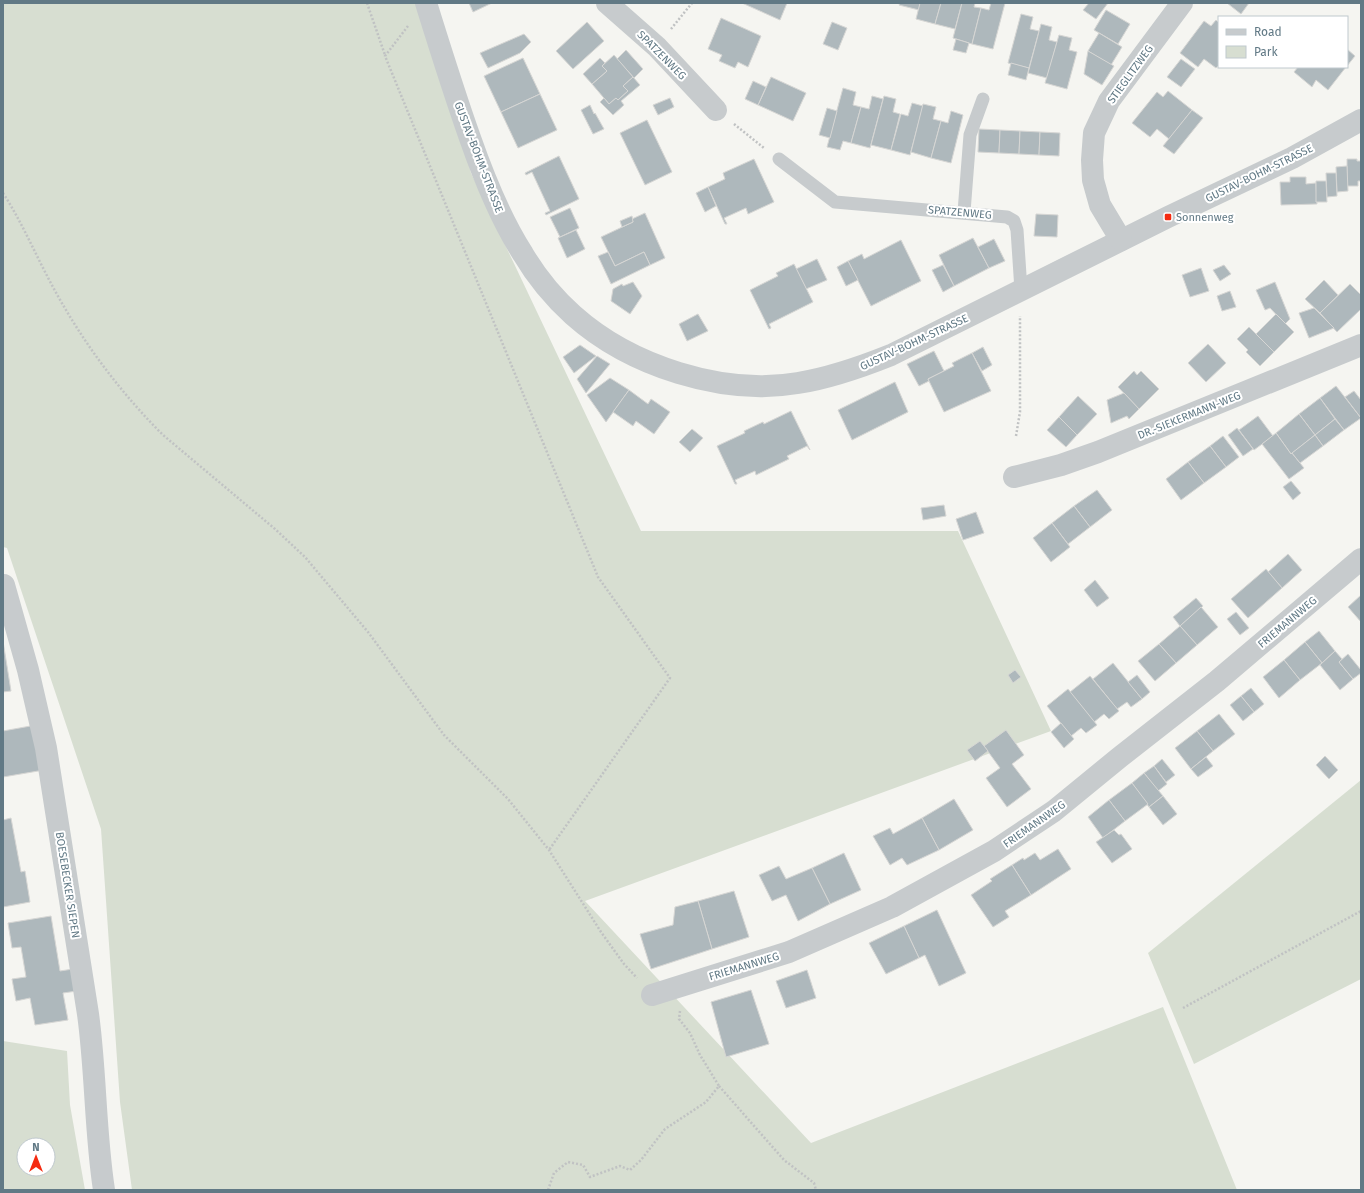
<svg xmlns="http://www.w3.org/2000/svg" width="1364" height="1193" viewBox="0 0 1364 1193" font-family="'Fira Sans',sans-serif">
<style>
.green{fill:#d7ded1;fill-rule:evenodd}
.building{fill:#aeb8bc;stroke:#d6d6d4}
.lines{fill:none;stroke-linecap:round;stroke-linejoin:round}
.path{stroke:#c0c2c3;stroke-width:2.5;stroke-dasharray:2 2;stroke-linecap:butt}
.service{stroke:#c7cbcd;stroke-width:13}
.minor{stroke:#c7cbcd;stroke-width:22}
.poi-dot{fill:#f52b11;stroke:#fff;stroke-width:1.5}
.labels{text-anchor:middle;stroke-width:4;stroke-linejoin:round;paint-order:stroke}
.street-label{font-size:11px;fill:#617985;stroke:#fff}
.poi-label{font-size:11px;fill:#617985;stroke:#fff;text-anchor:start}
</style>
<rect width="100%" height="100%" fill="#f5f5f1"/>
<!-- green -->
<g class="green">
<path d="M3,3h423l45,170 170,358h317l93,200 -466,170 226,242 352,-136 74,183h-1105l-12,-88 -19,-273 -94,-281 -4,-1z"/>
<path d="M1361,780v199l-167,85 -46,-111z"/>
<path d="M3,1041l64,10 3,54 15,85h-82zM24,1145h24v24h-24z"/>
</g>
<!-- building -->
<g class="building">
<path d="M469,3h23l-19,9z"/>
<path d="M742,3h45l-7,17z"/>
<path d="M900,3h20l-1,7 -20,-5z"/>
<path d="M920,3h21l-6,21 -19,-5z"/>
<path d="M941,3h21l-7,26 -20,-5z"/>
<path d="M962,3h13l-1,4 7,1 -9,36 -19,-6z"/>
<path d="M991,3h14l-12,46 -21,-5 9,-36 8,2z"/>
<path d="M1089,3h19l-12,16 -13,-9z"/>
<path d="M1227,3h22l-8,11z"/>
<path d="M1106,10l24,14 -12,20 -24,-14z"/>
<path d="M1021,14l12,3 -3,12 9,2 -10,37 -21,-5z"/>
<path d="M721,18l40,18 -13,31 -10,-5 -3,6 -16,-7 3,-6 -14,-6z"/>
<path d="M1216,20l3,3v42l-3,3 -12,-9 -6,8 -18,-14 24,-32 7,5z"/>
<path d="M587,22l17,19 -31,28 -17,-18z"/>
<path d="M832,22l15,6 -9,22 -15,-6z"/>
<path d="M1041,24l11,3 -3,13 8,2 -10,36 -19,-5z"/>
<path d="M1099,33l23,14 -11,18 -23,-14z"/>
<path d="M524,34l7,8 -11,11 -32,15 -8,-15z"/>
<path d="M1059,35l13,3 -3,12 8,2 -10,37 -22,-6z"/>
<path d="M956,39l13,4 -3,10 -13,-3z"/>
<path d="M1347,49l8,7 -8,10z"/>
<path d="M626,50l17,19 -9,9 -17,-19z"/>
<path d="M1088,51l26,15 -12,19 -18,-11z"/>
<path d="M614,55l19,22 -10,9 5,5 -10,9 -2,-2 -7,6 -17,-20 15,-13 -5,-5z"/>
<path d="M523,58l17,36 -39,18 -17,-36z"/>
<path d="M600,58l5,5 -3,3 5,5 -15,13 -9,-10z"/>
<path d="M1181,59l14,10 -14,18 -14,-10z"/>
<path d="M1011,63l18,5 -3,12 -18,-5z"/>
<path d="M1298,67h48l-18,23 -12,-10 -4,7 -18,-15z"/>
<path d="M633,77l7,8 -19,16 3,4 -11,10 -13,-13 4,-4 5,6 7,-6 2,2 10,-9 -5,-5z"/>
<path d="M771,77l35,16 -13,28 -35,-16z"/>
<path d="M753,81l13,6 -8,18 -13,-6z"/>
<path d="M843,88l13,4 -3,13 8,2 -10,36 -8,-2 -3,9 -13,-3z"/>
<path d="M1168,91l24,19 -23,29 -12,-10 -7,8 -18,-14 25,-31 6,5z"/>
<path d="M540,94l17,36 -39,18 -17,-36z"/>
<path d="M872,96l11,3 -13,49 -19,-5 10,-36 8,2z"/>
<path d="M884,96l12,3 -3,13 7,2 -9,36 -20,-5z"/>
<path d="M670,98l4,9 -16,8 -5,-10z"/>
<path d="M912,103l11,3 -13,49 -19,-5 10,-36 7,2z"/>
<path d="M923,104l13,3 -3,12 8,2 -10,37 -20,-6z"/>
<path d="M590,105l4,9 1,-1 9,16 -11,5 -12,-24z"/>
<path d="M827,108l10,3 -7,27 -11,-3z"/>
<path d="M1192,110l11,8 -29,36 -11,-8z"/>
<path d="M951,111l12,4 -12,48 -20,-5 10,-37 7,2z"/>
<path d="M647,120l25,52 -27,13 -25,-52z"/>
<path d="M979,129l21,1 -1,23 -21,-1z"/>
<path d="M1000,130l20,1 -1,23 -20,-1z"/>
<path d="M1020,131l20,1 -1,23 -20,-1z"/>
<path d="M1040,132l20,1 -1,23 -20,-1z"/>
<path d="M559,156l20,43 -33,16 -1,-2 5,-2 -18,-39 -6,3 -1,-2z"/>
<path d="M754,159l20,43 -26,12 -2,-6 -22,10 3,6h-2l-17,-37 17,-8 -2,-6z"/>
<path d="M1347,159h10v2h4v20h-3v5h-11z"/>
<path d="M1347,166l1,25 -11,1 -1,-25z"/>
<path d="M1326,173h10l1,23 -10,1z"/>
<path d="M1290,177h16v7l10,-1 1,21 -36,1 -1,-23h10z"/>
<path d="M1316,181h10l1,21h-11z"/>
<path d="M708,187l8,19 -11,6 -9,-19z"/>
<path d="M570,208l9,20 -19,9 -10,-20z"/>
<path d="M645,213l20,45 -15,7 -6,-13 -29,14 -14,-29 32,-15 -1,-3z"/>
<path d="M1036,214l22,1 -1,22 -23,-1z"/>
<path d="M632,216l1,6 -11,5 -2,-6z"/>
<path d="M576,230l9,19 -18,9 -9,-20z"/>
<path d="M973,238l16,30 -35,18 -15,-31z"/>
<path d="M994,239l11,22 -16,7 -11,-21z"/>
<path d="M901,240l20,41 -50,25 -23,-45 14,-7 2,5z"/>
<path d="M608,252l7,14 29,-14 6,13 -39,19 -13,-28z"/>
<path d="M817,259l10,21 -21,9 -10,-20z"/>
<path d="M848,261l10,19 -12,6 -9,-19z"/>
<path d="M794,264l19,38 -44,22 2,4 -2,1 -19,-39 28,-14 -2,-3z"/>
<path d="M943,265l11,21 -11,6 -11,-22z"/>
<path d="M1224,265l7,9 -11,7 -7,-11z"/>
<path d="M1201,268l8,23 -19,6 -8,-22z"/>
<path d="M1324,280l14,15 -18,18 -15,-14z"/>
<path d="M633,282l9,14 -12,18 -19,-13 2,-12 9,-5 1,2z"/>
<path d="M1275,282l15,37 -5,5 -15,-16 -5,2 -9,-20z"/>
<path d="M1350,284l11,11v14l-24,23 -17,-19z"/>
<path d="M1230,291l6,16 -14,4 -5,-15z"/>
<path d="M1314,308l20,20 -25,10 -10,-25z"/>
<path d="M698,314l10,17 -21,10 -8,-17z"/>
<path d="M1276,314l18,18 -20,20 -18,-18z"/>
<path d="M1249,327l25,25 -14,14 -14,-14 2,-2 -11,-11z"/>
<path d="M1208,344l18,19 -20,19 -18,-19z"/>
<path d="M580,345l16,11 -22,17 -11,-16z"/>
<path d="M983,347l9,18 -10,6 -10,-18z"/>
<path d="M934,351l10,20 -16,8 1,2 -10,5 -12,-22z"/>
<path d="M972,353l19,38 -47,21 -16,-33 26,-13 -2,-3z"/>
<path d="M597,356l13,8 -24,29 -9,-14z"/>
<path d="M1134,371l3,4 4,-4 18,18 -20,20 -21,-22z"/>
<path d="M610,378l19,12 -23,32 -19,-27z"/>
<path d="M895,382l13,30 -56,28 -14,-30z"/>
<path d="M1336,386l25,32 -17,12 -24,-32z"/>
<path d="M629,390l19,14 3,-5 19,13 -16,22 -18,-13 -3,5 -20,-14z"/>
<path d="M1354,391l7,9v18l-16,-21z"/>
<path d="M1124,393l15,16 -10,10 -2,-3 -16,7 -4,-23z"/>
<path d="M1078,396l19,18 -20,21 -18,-18z"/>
<path d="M1320,398l15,21 -20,16 -16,-21z"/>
<path d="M791,411l19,39 -3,-4 -20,10 2,3 -33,16 -1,-4 -20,9 2,4h-2l-18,-38 28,-13 -1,-2 19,-9 1,2z"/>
<path d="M1299,414l16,21 -24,19 -15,-21z"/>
<path d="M1258,416l15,20 -19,14 -15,-20z"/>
<path d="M1059,417l18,18 -11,12 -19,-17z"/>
<path d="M1335,419l9,11 -21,16 -8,-11z"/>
<path d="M1237,428l16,21 -10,7 -15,-21z"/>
<path d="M692,429l11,9 -13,14 -11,-10z"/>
<path d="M1276,433l15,21 1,-1 12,15 -15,11 -27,-35z"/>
<path d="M1315,435l8,11 -23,17 -8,-10z"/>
<path d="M1223,436l16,21 -13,10 -16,-21z"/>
<path d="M1210,446l16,21 -22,16 -16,-21z"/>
<path d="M1188,462l16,21 -23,17 -15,-21z"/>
<path d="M1291,481l10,12 -8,7 -10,-13z"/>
<path d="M1097,490l15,20 -22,17 -16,-21z"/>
<path d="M944,505l2,11 -23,4 -2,-12z"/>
<path d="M1074,506l16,21 -22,17 -16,-21z"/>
<path d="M976,512l8,21 -21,7 -7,-21z"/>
<path d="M1052,523l18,24 -19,15 -18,-24z"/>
<path d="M1288,554l14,16 -20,18 -14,-16z"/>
<path d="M1266,569l16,19 -34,30 -17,-19z"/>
<path d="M1095,580l14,18 -12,9 -13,-17z"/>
<path d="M1361,595v27l-13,-15z"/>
<path d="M1196,598l7,8 -23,20 -7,-9z"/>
<path d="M1201,607l17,20 -21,18 -17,-19z"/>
<path d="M1236,612l13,16 -9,7 -13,-16z"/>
<path d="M1180,626l17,19 -21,18 -17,-19z"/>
<path d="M1319,631l16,20 -13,12 -17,-21z"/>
<path d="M3,641l8,50 -8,1z"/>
<path d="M1305,642l17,21 -22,17 -16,-20z"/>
<path d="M1159,644l17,19 -21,18 -17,-20z"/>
<path d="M1335,651l7,8 -3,3 14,17 -13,11 -20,-25z"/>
<path d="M1348,654l13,16v3l-8,6 -14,-17z"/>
<path d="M1284,660l16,20 -21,18 -16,-21z"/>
<path d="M1113,663l29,36 -11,8 -4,-5 -10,7 -24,-30z"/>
<path d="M1015,670l6,7 -8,6 -5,-8z"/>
<path d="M1137,675l13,17 -8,7 -14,-17z"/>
<path d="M1090,676l29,35 -10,8 -5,-5 -10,8 -24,-30z"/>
<path d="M1251,688l13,16 -10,8 -13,-16z"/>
<path d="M1068,689l29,36 -11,8 -5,-5 -10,8 -24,-30z"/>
<path d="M1241,696l13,16 -11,9 -13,-16z"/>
<path d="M1219,714l16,20 -22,17 -16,-20z"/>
<path d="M1061,723l13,16 -10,9 -13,-16z"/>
<path d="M36,725l8,45 -41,7v-46z"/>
<path d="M1006,730l18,25 -12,9 19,25 -24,18 -21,-29 14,-10 -16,-22z"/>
<path d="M1197,731l16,20 -22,18 -16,-21z"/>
<path d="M980,741l8,10 -13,10 -8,-11z"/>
<path d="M1325,756l13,14 -9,9 -13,-14z"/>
<path d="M1206,757l7,9 -15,11 -7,-8z"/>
<path d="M1162,759l13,16 -9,7 -12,-16z"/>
<path d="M1154,766l13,18 -9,7 -14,-18z"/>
<path d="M1144,773l19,23 -14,11 -17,-24z"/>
<path d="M1132,783l16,21 -23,17 -16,-21z"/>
<path d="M1163,796l14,18 -14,11 -14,-18z"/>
<path d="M954,799l19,31 -34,20 -17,-32z"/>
<path d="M1109,800l16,21 -22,17 -15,-21z"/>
<path d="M11,818l10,54 4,-1 5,31 -27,5v-87z"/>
<path d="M922,818l17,32 -32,15 -5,-7 -12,7 -17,-29 17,-8 3,6z"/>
<path d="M1114,830l5,5 2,-1 11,15 -20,14 -16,-21z"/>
<path d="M1058,849l13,20 -40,26 -19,-30 11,-7 1,2 11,-7 5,7z"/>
<path d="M844,853l17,37 -31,14 -18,-36z"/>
<path d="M1012,865l19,30 -26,16 4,6 -16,10 -22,-32 21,-14 -2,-2z"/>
<path d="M779,866l7,13 26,-11 18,36 -32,17 -12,-26 -14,6 -13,-26z"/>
<path d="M734,891l15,46 -37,12 -14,-48z"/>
<path d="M698,901l14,48 -61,20 -11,-35 33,-9 2,-18z"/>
<path d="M937,910l29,63 -27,13 -14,-31 -6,3 -15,-32z"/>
<path d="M51,916l9,55 13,-2 4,22 -14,2 5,27 -33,5 -5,-27 -14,3 -4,-22 14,-2 -5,-30 -9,1 -4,-25z"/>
<path d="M904,926l15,32 -33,16 -17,-31z"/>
<path d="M807,970l9,28 -30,10 -10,-27z"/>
<path d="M751,990l18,54 -43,13 -15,-55z"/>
</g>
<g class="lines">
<!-- path -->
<g class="path">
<path d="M367,3l18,52"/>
<path d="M408,26l-23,30 213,521 72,101 -121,172"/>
<path d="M671,29l21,-26"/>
<path d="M734,124l30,24"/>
<path d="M3,193c19,29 33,63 50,94 29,54 66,104 110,148l112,94 30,28 63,75 76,103 64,64 41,51 52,82 23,32 13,14"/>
<path d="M1016,436l4,-24v-96"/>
<path d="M1183,1008l178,-97"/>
<path d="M719,1086l65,74 30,23 2,7"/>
<path d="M548,1190l6,-17 14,-11 15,3 7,12 30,-11 10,4 11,-10 24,-31 41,-27 13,-16 -19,-31 -10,-22 -11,-14 1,-8"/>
</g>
<!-- service -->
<g class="service">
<path d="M779,159l56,43 172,15 7,4 3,9 4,60"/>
<path d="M964,212l6,-77 13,-36"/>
</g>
<!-- minor -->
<g class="minor">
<path d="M426,3c14,45 28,90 44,135 14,40 30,80 53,116 13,22 31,44 50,61 57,51 150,81 225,68 32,-5 63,-16 93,-28l277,-138 124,-59 69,-38"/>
<path d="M607,3l50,44 59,63"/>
<path d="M1121,240l-21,-35 -7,-25 -1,-20 2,-27 15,-32 73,-98"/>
<path d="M1014,477l47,-12 37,-13 263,-107"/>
<path d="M4,585l24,85 18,78 42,266c8,58 7,118 16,176"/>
<path d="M652,995l137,-43 103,-45 102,-56 60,-40 66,-54 97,-76 144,-122"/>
</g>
</g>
<!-- markers -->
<rect class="poi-dot" x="1164" y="213" width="8" height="8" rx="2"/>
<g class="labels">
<!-- street labels -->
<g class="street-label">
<text transform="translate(662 55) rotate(45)" y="4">SPATZENWEG</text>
<text transform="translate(1130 74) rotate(-54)" y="4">STIEGLITZWEG</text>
<text transform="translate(479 157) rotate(69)" y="4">GUSTAV-BOHM-STRASSE</text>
<text transform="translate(1259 173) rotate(-26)" y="4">GUSTAV-BOHM-STRASSE</text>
<text transform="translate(960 212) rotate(5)" y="4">SPATZENWEG</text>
<text transform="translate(914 342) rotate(-25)" y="4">GUSTAV-BOHM-STRASSE</text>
<text transform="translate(1189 415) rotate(-22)" y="4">DR.-SIEKERMANN-WEG</text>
<text transform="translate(1287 622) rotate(-40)" y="4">FRIEMANNWEG</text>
<text transform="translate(1034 824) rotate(-35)" y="4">FRIEMANNWEG</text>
<text transform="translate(68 885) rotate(81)" y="4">BOESEBECKER SIEPEN</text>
<text transform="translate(744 966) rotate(-17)" y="4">FRIEMANNWEG</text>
</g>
<!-- poi labels -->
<g class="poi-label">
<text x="1176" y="221">Sonnenweg</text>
</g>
</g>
<!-- border -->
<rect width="1364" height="1193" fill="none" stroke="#617985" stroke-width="8"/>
<!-- legend -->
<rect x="1218" y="16" width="130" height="52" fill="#ffffff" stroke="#c0c9ce"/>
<rect x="1226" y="29" width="20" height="6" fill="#c7cbcd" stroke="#c0c9ce"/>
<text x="1254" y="36" font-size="12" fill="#617985">Road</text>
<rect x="1226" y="46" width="20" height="12" fill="#d7ded1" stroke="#c0c9ce"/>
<text x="1254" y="56" font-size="12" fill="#617985">Park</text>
<!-- north arrow -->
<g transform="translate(36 1157)"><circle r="19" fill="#ffffff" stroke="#c0c9ce"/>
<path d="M0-3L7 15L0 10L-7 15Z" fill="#f52b11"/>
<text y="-6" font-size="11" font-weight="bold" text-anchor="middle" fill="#617985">N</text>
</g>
</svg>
